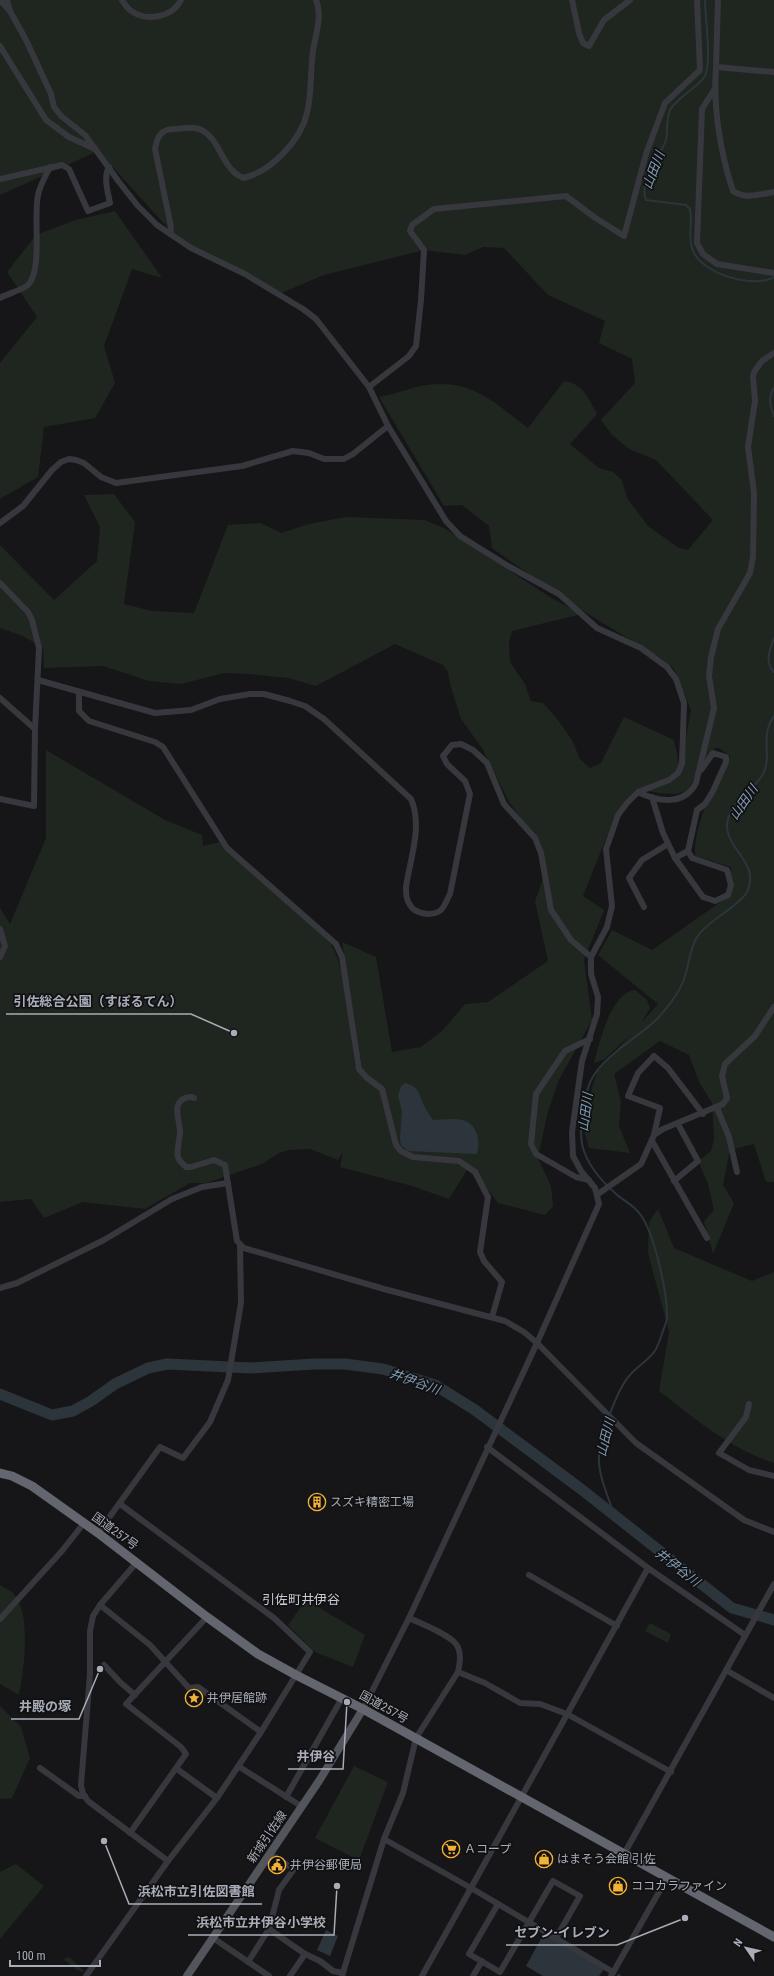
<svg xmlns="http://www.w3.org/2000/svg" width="774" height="1976" viewBox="0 0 774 1976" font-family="'Roboto Condensed','Noto Sans JP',sans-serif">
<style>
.green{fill:#1e261f}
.water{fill:#2c353c}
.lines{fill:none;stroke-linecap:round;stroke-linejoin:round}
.stream{stroke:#2c353c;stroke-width:2}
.river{stroke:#2c353c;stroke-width:11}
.minor{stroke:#37383d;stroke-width:6}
.major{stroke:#53555c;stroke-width:8}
.highway{stroke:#63666e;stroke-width:9}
.labels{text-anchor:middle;stroke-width:3.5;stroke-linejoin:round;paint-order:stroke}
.poi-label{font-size:12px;fill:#a8adb8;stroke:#111113;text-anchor:start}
.street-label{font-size:12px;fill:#a8adb8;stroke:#111113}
.water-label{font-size:13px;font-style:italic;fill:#7f9bb3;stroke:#111113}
.neighbourhood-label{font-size:13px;fill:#c9ccd4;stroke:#111113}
.leader{fill:none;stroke:#a8adb8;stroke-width:1.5}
.callout-dot{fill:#a8adb8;stroke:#111113;stroke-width:1.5}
.callout-label{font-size:13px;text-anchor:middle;font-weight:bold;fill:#a8adb8;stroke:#111113;stroke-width:3.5;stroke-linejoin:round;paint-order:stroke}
</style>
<rect width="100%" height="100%" fill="#161618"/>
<!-- green -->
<g class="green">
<path d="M0,0h774v1182h-8l-12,-38 -24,6 -7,35 11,18 -21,51 -9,-32 10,-12 -6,-26 -10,-23 13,-10 3,-12 -2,-36 -13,-21 -10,-27 -29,-14 -46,33 7,28 -2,24 11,27 -41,-5 -7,-25 15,-52 36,-39 -28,27 -11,4c6,-21 16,-70 41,-73l12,10 3,8 -8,14 16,-18 -60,-49 14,-25 40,20 77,-54 2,-29 -36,-11c-1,-36 20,-69 35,-100l-11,-8h-4c-6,5 -10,10 -14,16 -8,13 -9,30 -27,30 -13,0 -26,-3 -38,-5l-19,22 -34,85 21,14 -20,50 8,60 -33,60 -11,31 -10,47 13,28 2,20 -8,9 -47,-12 -28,-38 -21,34 -37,-13 -72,-19 3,-15 -5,8 -28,-11 -21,1 -10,3 -17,11 -56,19h-16l-45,26 -62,-7 -39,16 -13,-19 -31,3v-294l10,16 36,-86v-88l119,70 37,15 1,11 17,-4 110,101c17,24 21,92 25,123l5,9 2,-8 -20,-125 34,15 16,95 29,-5 21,-16 23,-27 23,-2 60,-41 -13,-60 10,-28 -10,-35 -26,-36 -27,-54 -21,-29 -11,-35 -2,-12 -5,-7 -48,-21 -79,42 -28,-8 -38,-4 -26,-1 -43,11 -32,-3 -46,-15 -59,2 -1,-20 -20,-12 -23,-8v-83l54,55 43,-39 3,-34 -16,-32 30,-1 21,28 -11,82 28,7 42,2 34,-88 33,-2 20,10 28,-9 37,-7 78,3 20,8 109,71 29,15 -70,17 -3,11 1,20 15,22 6,17 12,2 15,17 14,20 8,19 10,9 11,-5 23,-46 50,23 6,28 11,-58 -17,-41 -12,-10 -95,-58 -75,-53 -3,-22 -27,-21 -18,1 -65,-109c16,-2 31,-10 48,-12 45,-6 68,18 101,43l36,-47c20,3 24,17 33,33l-27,30 29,24 14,4 9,8 5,18 21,28 31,22 9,2 25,-30 -57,-60 -27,-11 -17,-14 -11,-15 34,-37 -3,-24 -33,-16 6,-22 -57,-26 -44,-47 -21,-1 -18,8 -41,-5 -100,25 -45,19 -102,-56 -79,-87 -98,44z"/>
<path d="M115,211l47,67 -30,-9 -28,77 11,37 -20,35 -51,9 -6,50 -38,22v-136l37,-46 -30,-45 29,-37 40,-15z"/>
<path d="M658,1209l16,39 78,33 22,-9v191c-43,-14 -79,-44 -115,-72l10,-59 -21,-79 1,-31z"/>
<path d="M0,1585c4,3 10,5 13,8 19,20 11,77 6,102l-19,-11z"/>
<path d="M306,1600l59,35 -12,32 -38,-15 -27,-27z"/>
<path d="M650,1623l21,11 -3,9 -23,-12z"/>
<path d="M0,1706l21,21 9,31 -18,40 -12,1z"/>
<path d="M354,1766l34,16 -29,78 -44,-22z"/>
<path d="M16,1864l28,22 -44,53v-67z"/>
<path d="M69,1957l15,14 -1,1 -6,-2 -13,-10 1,-2z"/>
</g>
<!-- water -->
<g class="water">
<path d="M405,1083c15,4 14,11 19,23 3,5 6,10 9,14 10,0 19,-2 29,0 15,3 19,21 15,34l-69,-3 -7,-6 -1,-6 2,-28 -4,-15 3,-10z"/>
<path d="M326,1930l12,6 -8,20 -13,-6z"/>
<path d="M547,1935l57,34 -5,7h-56l-17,-10 16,-29z"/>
</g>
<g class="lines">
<!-- stream -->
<g class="stream">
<path d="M705,0c0,19 7,60 0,76 -5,10 -28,21 -35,34 -4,10 -2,21 -4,30 -6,17 -28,41 -20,60l40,5 4,4c3,14 -3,28 3,42 10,23 60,38 81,26"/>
<path d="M774,388c-6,8 -4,20 0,28"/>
<path d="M774,638c-4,11 -10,24 0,34"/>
<path d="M615,1517c-5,-16 -17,-41 -16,-59 0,-19 18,-69 31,-83 7,-9 21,-16 26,-26 3,-6 5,-12 7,-18 1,-4 4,-9 4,-13 1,-24 -13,-86 -27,-104 -6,-9 -18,-14 -25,-21 -38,-34 -40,-58 -27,-105 7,-28 50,-50 69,-69 11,-12 24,-28 28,-43 5,-15 5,-32 16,-44 11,-13 39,-27 46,-40 13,-28 -18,-41 -20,-64 -1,-24 26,-36 36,-54 10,-19 -4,-37 11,-58"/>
<path d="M618,1975l2,1"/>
</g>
<!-- river -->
<path class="river" d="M0,1394l52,21 21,-4 18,-10 24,-17 33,-16 19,-4 84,4 63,-4h31l38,5 52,16 40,25 106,79 151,119 42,12"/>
<!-- minor -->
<g class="minor">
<path d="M0,0l9,10"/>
<path d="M7,0l3,11 16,29 25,54 3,13 7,9 24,19 34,47 19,24 19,19 34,23 54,26 58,35 13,10 53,68 19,39 58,95 14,15 48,30 51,28 38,34 44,20 26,19 9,12 8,24 -2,61 -4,9 -9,7 -31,12 -11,11 -9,12 -12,34 6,57 -5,21 -16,30v17l7,23 -1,17 -15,47 -10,71 1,24 8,15 14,17 4,16 -62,139 -128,275 -46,91"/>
<path d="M122,0c2,3 5,8 8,10 15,12 42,8 51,-10"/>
<path d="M572,0l7,33 4,10 6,3 15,-26 26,-20"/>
<path d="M718,0l-2,67 58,5"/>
<path d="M0,46l46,74 23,17 26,12"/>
<path d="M716,67c-3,40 4,85 17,124 14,9 26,3 41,1"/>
<path d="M714,90l-12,19 -5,134 6,11 14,10 57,9"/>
<path d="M0,179l62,-14 7,4 19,42 22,-8c-2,-11 -7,-25 -1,-36"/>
<path d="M170,234l1,-7 -16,-78c2,-12 6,-20 19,-20 7,0 15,-2 21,-1 22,4 24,30 38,43 2,3 7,5 10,7 28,-6 58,-38 64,-65 5,-20 3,-42 6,-62 2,-16 10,-34 3,-51"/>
<path d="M0,298c7,-4 24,-9 28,-13 15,-15 5,-67 10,-90 2,-10 8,-20 12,-28"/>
<path d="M369,387l40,-31 7,-10 5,-46 3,-50 -14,-19 2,-6 22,-16 132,-13 28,21 30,19 22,-82 19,-51 35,-33 -3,-70"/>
<path d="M0,523l23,-17 29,-36 9,-8 8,-3 7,1 8,3 17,14 15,6 126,-17 51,-15 16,2 15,6h20l9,-5 35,-28"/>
<path d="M0,583l28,29 4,8 7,28 -4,81 -1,77 -34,-7"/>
<path d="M38,680l117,33 36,-3 29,-11 30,-5h14l26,7 15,5 19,13 87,80c12,27 -1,60 -5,88 0,7 0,12 4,18 5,9 22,12 31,5 4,-4 6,-11 9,-16l20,-100 -5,-13 -18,-17 -4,-8 9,-11 9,-1 12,6 14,13 17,41 31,34 6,15 10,57 20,30 20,17"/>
<path d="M79,693v18l10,10 66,21 8,5 64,101 109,96 6,13 17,112 7,8 16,12 14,56 5,6 12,6 46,4 16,11 13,25 -8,55 4,9 18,21 -10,35"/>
<path d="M0,698l35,31"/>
<path d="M638,792c20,10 46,14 58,-9l18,-75 -5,-32 2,-19 7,-28 32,-56 3,-16 1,-64 -6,-46 7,-46 -2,-24 1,-5 8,-11 12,-8"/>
<path d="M652,797l11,36 12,25 28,39 12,4 13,-6 3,-10 -4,-15 -35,-12 -4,-7 9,-41 8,-6 8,-13 13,-29v-5l-13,-4 -12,17"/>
<path d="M675,858l13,-7"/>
<path d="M644,907l-15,-29 13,-18 26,-16"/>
<path d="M0,929l5,17 -5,11"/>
<path d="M194,1098c-3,-2 -5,-1 -9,0 -14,6 -5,22 -5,34 0,8 -4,18 -2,25 1,4 5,7 8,10h5l23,-7 11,5 12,76 7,7 140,41 121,32 19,11 13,11 99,100 108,77 30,12"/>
<path d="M717,1108l12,29 8,35"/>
<path d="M654,1135l6,-27 -32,-12 10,-23 16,-17 14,12 35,46"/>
<path d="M652,1141l55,97"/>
<path d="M589,1180l-13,-3 -40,-23 -5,-10 5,-50 29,-43 25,-12"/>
<path d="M674,1181l24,-20 -20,-37"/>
<path d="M598,1194l43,-30 13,-29 9,-6 60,-25 4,-6 -5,-22 3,-12 30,-28 19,-29"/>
<path d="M0,1288l17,-5 87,-43 68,-41 30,-12 26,-4"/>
<path d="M749,1404l-3,13 -27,36 30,17 25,6"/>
<path d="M487,1447l161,121 97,67"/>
<path d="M98,1533l62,-86 23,11 27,-36 18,-42 13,-77 -1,-58"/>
<path d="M137,1562l-37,43 -7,11 -3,15v43l-9,111 2,9 5,7 80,60"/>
<path d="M529,1575l88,51"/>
<path d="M100,1605l50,40 39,43 9,-1 63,45"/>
<path d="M409,1618c13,6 39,16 47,26 6,8 4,20 2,28l27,11 35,20 20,1 27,10 104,58"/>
<path d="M0,1619l62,-68 22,-28"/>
<path d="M104,1665l17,18 14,12"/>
<path d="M726,1670l48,28"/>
<path d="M238,1766l63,40"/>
<path d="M40,1768l39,28h6"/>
<path d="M177,1769l40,29"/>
<path d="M286,1797l56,-99"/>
<path d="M130,1833l56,-79 -5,-7 -55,-43 81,-87"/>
<path d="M384,1839l87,49 177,-320"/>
<path d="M624,1854l150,-270"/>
<path d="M498,1904l-29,50 31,18 53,-91 27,15 -24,42"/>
<path d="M269,1929l36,25 15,7 13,10 10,2"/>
<path d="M213,1938l56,38"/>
<path d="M248,1962l21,-33 10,-39 15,-21 -24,-15"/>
<path d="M86,1976l82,-115 49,-63 44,-66 49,-80 -36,-34 -154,-114"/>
<path d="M290,1976l15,-22"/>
<path d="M342,1976l42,-137 19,-46 13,-55 42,-66"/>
<path d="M422,1976l49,-88 142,84"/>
<path d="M473,1976l9,-15"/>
<path d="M611,1976l56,-98"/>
</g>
<!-- major -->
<path class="major" d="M187,1976l132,-195 44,-72"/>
<!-- highway -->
<path class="highway" d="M0,1473l12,3 20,10 66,47 109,84 51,37 38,21 67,34 411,228"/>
</g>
<!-- icons -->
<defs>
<symbol id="building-ring" viewBox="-11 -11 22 22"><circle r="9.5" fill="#111113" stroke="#f2b134" stroke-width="1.5"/><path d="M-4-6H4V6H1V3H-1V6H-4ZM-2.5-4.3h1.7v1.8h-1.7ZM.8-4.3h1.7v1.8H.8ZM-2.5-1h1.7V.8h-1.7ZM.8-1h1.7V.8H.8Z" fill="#f2b134"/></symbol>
<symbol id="sight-ring" viewBox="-11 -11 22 22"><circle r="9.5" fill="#111113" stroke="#f2b134" stroke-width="1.5"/><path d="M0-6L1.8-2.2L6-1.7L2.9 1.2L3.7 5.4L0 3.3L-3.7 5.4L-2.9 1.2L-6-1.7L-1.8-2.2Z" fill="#f2b134"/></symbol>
<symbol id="supermarket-ring" viewBox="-11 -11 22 22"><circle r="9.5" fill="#111113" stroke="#f2b134" stroke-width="1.5"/><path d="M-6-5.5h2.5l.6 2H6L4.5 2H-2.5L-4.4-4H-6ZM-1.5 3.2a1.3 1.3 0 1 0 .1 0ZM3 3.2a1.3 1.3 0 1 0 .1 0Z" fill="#f2b134"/></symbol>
<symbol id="shop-ring" viewBox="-11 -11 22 22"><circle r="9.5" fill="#111113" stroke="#f2b134" stroke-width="1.5"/><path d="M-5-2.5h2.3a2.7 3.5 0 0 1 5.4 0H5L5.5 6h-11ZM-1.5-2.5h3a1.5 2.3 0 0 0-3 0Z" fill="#f2b134"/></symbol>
<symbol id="civic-ring" viewBox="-11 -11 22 22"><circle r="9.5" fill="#111113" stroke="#f2b134" stroke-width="1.5"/><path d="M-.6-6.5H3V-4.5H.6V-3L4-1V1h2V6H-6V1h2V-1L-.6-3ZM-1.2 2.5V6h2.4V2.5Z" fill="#f2b134"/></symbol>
</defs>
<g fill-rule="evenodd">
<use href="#building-ring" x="307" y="1492" width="20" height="20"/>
<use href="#sight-ring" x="184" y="1688" width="20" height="20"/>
<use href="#supermarket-ring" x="441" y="1839" width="20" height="20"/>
<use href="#shop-ring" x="534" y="1849" width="20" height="20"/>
<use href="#civic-ring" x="267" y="1855" width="20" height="20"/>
<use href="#shop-ring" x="608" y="1876" width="20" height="20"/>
</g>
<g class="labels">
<!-- poi labels -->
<g class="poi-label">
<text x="330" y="1506">スズキ精密工場</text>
<text x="207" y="1702">井伊居館跡</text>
<text x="464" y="1853">Ａコープ</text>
<text x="557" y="1863">はまそう会館 引佐</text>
<text x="290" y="1869">井伊谷郵便局</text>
<text x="631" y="1890">ココカラファイン</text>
</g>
<!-- street labels -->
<g class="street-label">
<text transform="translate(115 1531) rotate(36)" y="4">国道257号</text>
<text transform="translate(384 1707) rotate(29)" y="4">国道257号</text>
<text transform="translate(267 1837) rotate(-56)" y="4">新城引佐線</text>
</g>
<!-- water labels -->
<g class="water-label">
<text transform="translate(653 170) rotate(-69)" y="5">山田川</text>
<text transform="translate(743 802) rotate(-55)" y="5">山田川</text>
<text transform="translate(585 1112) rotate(-83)" y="5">山田川</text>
<text transform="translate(415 1381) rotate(20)" y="5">井伊谷川</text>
<text transform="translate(605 1437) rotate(-76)" y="5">山田川</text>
<text transform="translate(678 1567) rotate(38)" y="5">井伊谷川</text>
</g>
<!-- neighbourhood labels -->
<g class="neighbourhood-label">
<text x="301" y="1604">引佐町井伊谷</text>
</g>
</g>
<!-- callouts -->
<path class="leader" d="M234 1033L191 1014H6M100 1669L79 1719H11M347 1702L343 1769H288M104 1841L129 1904H262M337 1886L334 1935H188M685 1918L617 1945H506"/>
<g class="callout-dot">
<circle cx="234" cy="1033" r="4"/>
<circle cx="100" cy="1669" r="4"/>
<circle cx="347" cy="1702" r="4"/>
<circle cx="104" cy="1841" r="4"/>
<circle cx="337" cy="1886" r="4"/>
<circle cx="685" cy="1918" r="4"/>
</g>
<g class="callout-label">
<text x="98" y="1006">引佐総合公園（すぽるてん）</text>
<text x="45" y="1711">井殿の塚</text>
<text x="316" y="1761">井伊谷</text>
<text x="196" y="1896">浜松市立引佐図書館</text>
<text x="261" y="1927">浜松市立井伊谷小学校</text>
<text x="562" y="1937">セブン-イレブン</text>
</g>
<!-- north arrow -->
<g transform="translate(746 1948) rotate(304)" stroke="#111113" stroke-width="3" paint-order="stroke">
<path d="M0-3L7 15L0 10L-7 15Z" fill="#a8adb8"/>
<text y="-6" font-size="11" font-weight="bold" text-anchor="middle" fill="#a8adb8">N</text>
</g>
<!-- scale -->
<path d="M10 1960v6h90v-6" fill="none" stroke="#a8adb8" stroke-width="2"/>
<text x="16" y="1960" font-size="12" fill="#a8adb8" stroke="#111113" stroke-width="3" paint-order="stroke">100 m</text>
</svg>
